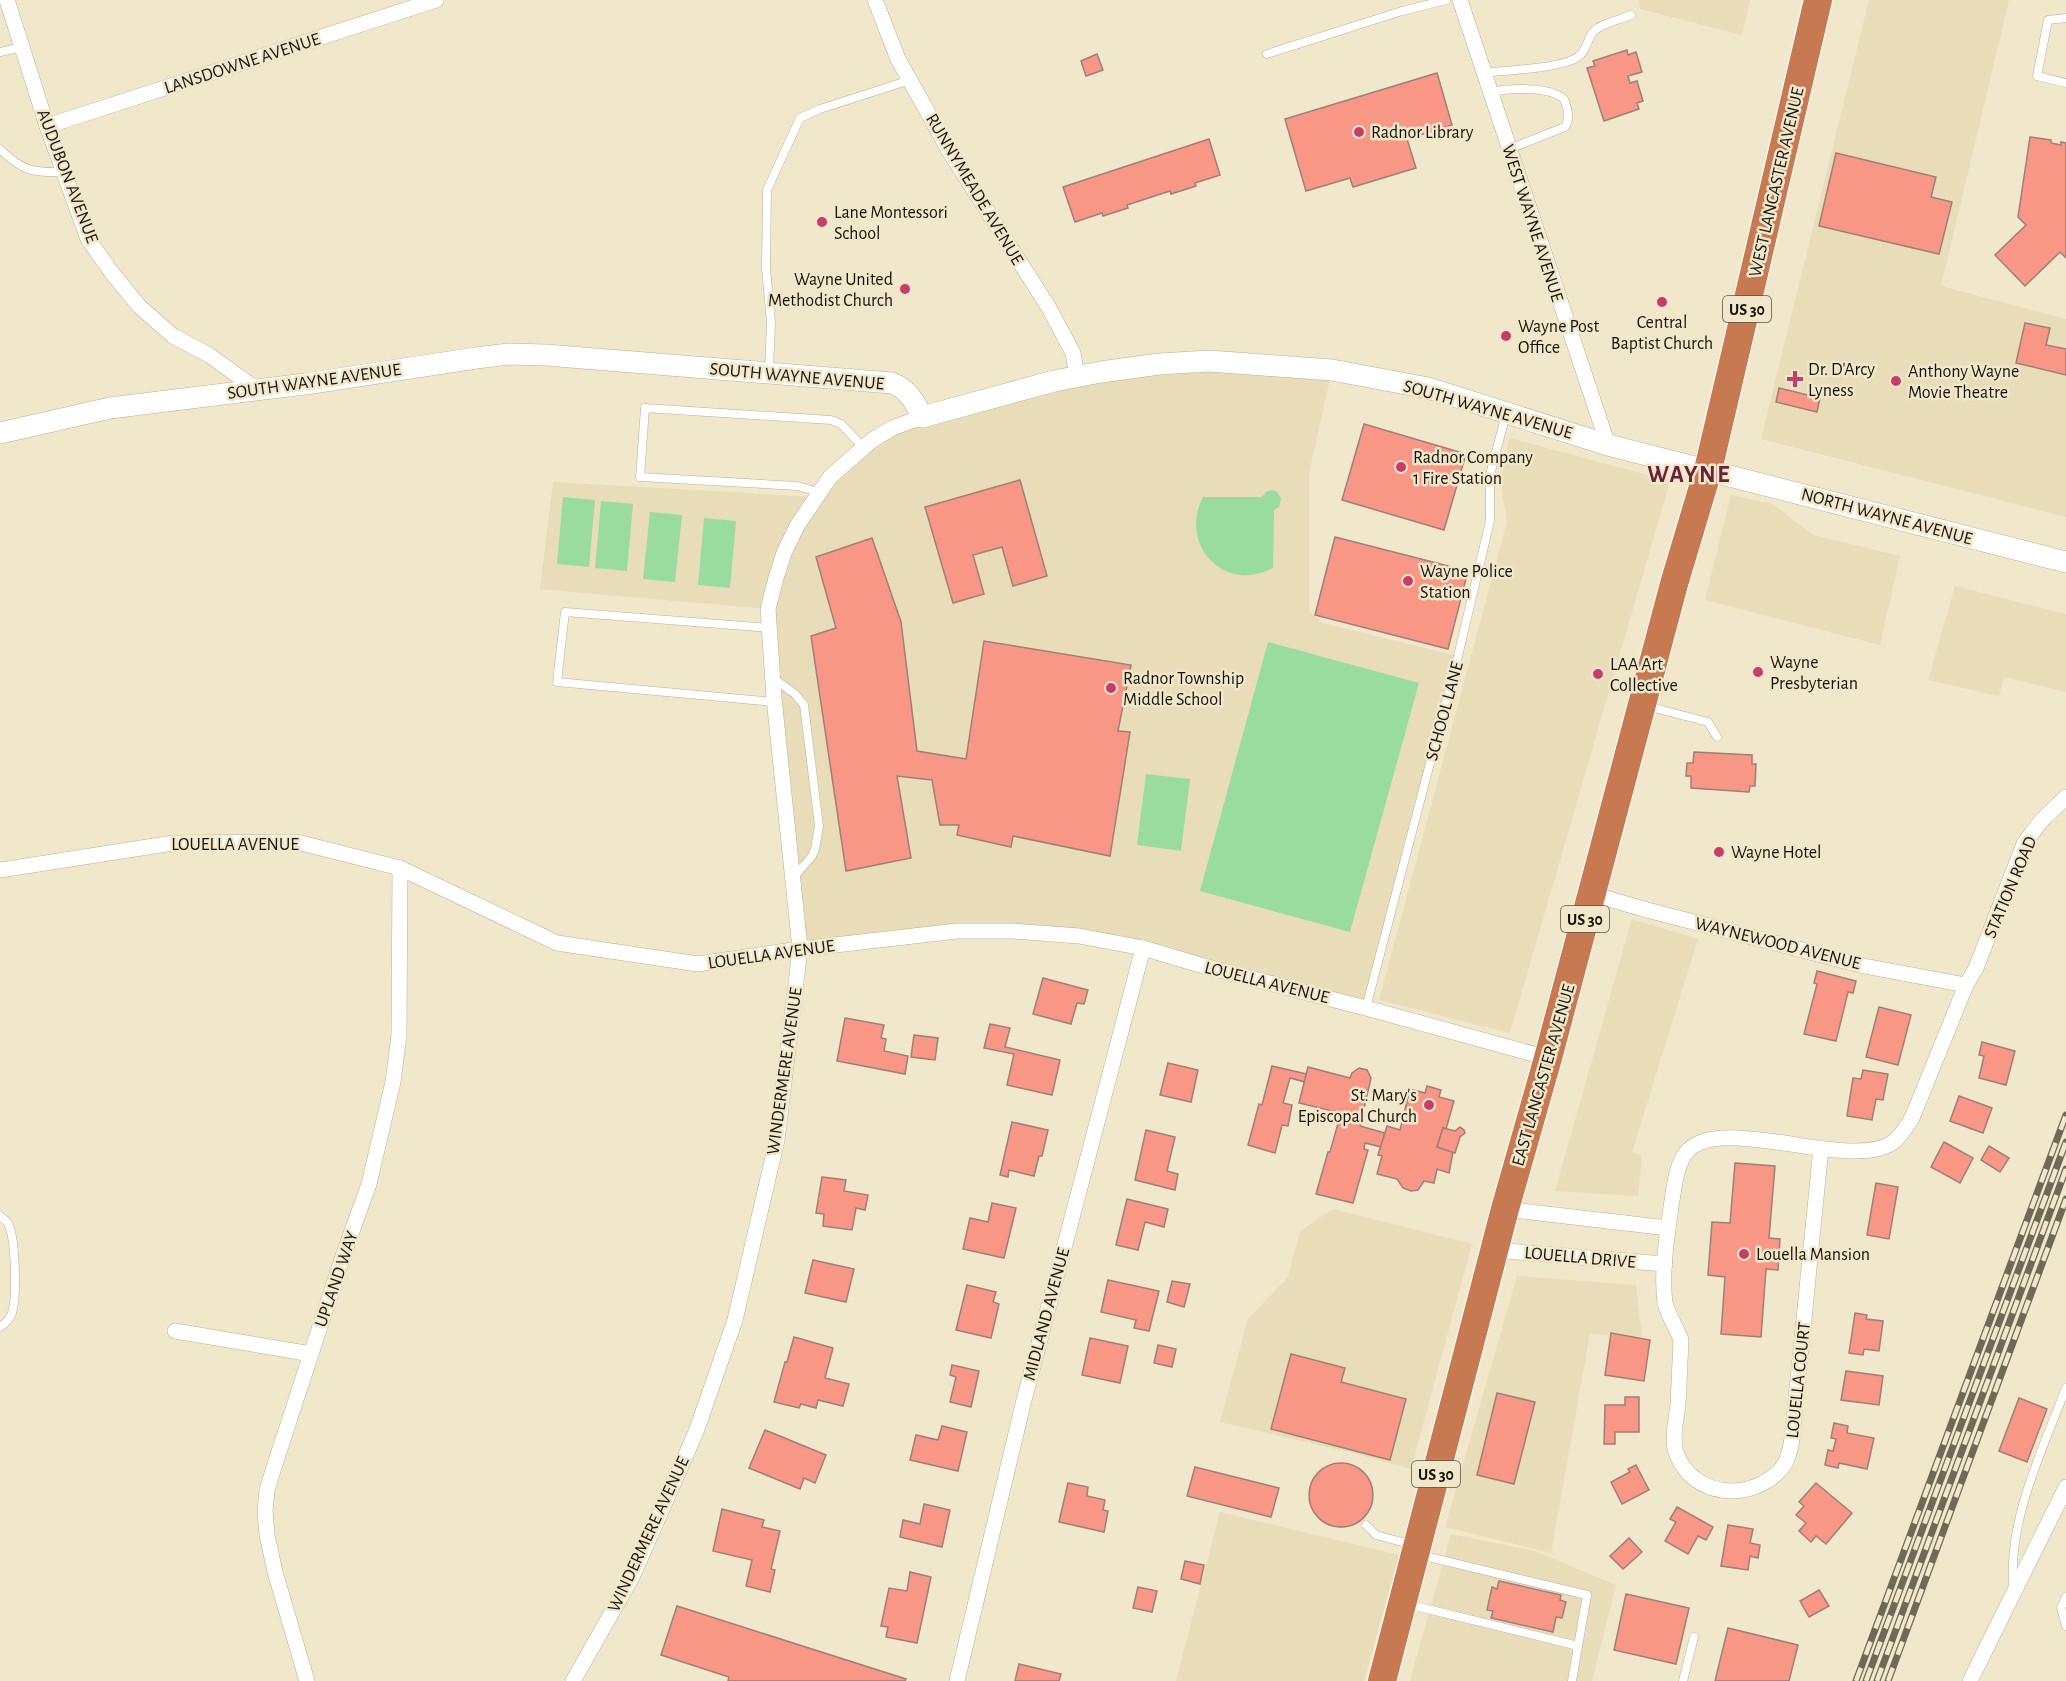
<svg xmlns="http://www.w3.org/2000/svg" width="2066" height="1681" viewBox="0 0 2066 1681" font-family="'Alegreya Sans',sans-serif">
<style>
.built{fill:#e9dcb8}
.green{fill:#9adc9f}
.building{fill:#f89786;stroke:#9e7f79;stroke-width:1.5}
.lines{fill:none;stroke-linecap:round;stroke-linejoin:round}
.lane-casing{stroke:#bab094;stroke-width:9}
.street-casing{stroke:#bab094;stroke-width:16}
.secondary-casing{stroke:#bab094;stroke-width:22}
.highway-casing{stroke:#fff;stroke-width:30}
.lane{stroke:#fff;stroke-width:8}
.street{stroke:#fff;stroke-width:15}
.secondary{stroke:#fff;stroke-width:21}
.highway{stroke:#c77a52;stroke-width:28}
.rail-casing{stroke:#6f6957;stroke-width:7}
.rail{stroke:#f1e7ca;stroke-width:4.5;stroke-dasharray:14;stroke-linecap:butt}
.poi-dot{fill:#ca3c68;stroke:#f1e7ca;stroke-width:2}
.labels{text-anchor:middle;stroke-width:5;stroke-linejoin:round;paint-order:stroke}
.shield{fill:#f1e7ca;stroke:#585343;stroke-width:1.5}
.shield-label{font-size:16px;font-weight:bold;fill:#171309}
.street-label{font-size:18px;fill:#171309;stroke:#f1e7ca}
.poi-label{font-size:18px;fill:#171309;stroke:#f1e7ca;text-anchor:start}
.district-label{font-size:24px;font-weight:bold;letter-spacing:1.5px;fill:#682336;stroke:#f1e7ca}
</style>
<rect width="100%" height="100%" fill="#f1e7ca"/>
<!-- built -->
<g class="built">
<path d="M1639,0h111l-8,35 -102,-26z"/>
<path d="M1869,0h140l-68,286 125,33v198l-305,-78z"/>
<path d="M1332,370l-23,103v138l14,12 135,33 -92,352 -166,-43 -187,-34 -213,18 -32,-340 -228,-20 13,-107 262,15 77,-69 209,-56z"/>
<path d="M1510,438l160,43 -160,552 -131,-33 128,-478 -7,-44z"/>
<path d="M1731,495l42,9 40,31 87,21 -20,89 -175,-45z"/>
<path d="M1955,586l111,28v78l-62,-15 -5,19 -71,-16z"/>
<path d="M1632,919l66,20 -66,213 10,4 -4,40 -83,-5z"/>
<path d="M1333,1209l139,35 -61,225 -62,-17 -129,-30 28,-103 40,-42 12,-46z"/>
<path d="M1517,1276l119,9 6,52 -52,-3 -39,219 -106,-26z"/>
<path d="M1220,1512l179,43 -35,126h-188z"/>
<path d="M1451,1534l84,17 81,34 -24,96h-182z"/>
</g>
<!-- green -->
<g class="green">
<path d="M1271,490l5,1 5,7 -2,9 -5,3 -1,58c-48,26 -95,-23 -70,-71h59l4,-5z"/>
<path d="M563,497l32,3 -6,67 -32,-3z"/>
<path d="M601,501l32,3 -6,67 -32,-3z"/>
<path d="M650,512l32,3 -7,67 -32,-3z"/>
<path d="M704,518l32,3 -6,67 -32,-3z"/>
<path d="M1268,642l151,41 -69,249 -150,-41z"/>
<path d="M1146,774l44,5 -9,72 -44,-6z"/>
</g>
<!-- building -->
<g class="building">
<path d="M1627,50l1,5 8,-3 6,20 -14,4 2,7 7,-2 6,20 -6,2 2,6 -35,12 -17,-53 8,-2 -2,-5z"/>
<path d="M1097,54l6,16 -17,6 -5,-15z"/>
<path d="M1437,73l15,52 -45,14 9,29 -63,19 -3,-9 -44,13 -21,-72z"/>
<path d="M2030,137l21,3v3l10,2v-3l5,1v115l-6,-6 -35,34 -30,-31 31,-30 -8,-8z"/>
<path d="M1209,139l11,36 -25,8 1,3 -25,8 -1,-3 -43,14 1,3 -25,8 -1,-3 -27,9 -12,-35z"/>
<path d="M1836,153l100,24 -5,20 21,5 -13,52 -120,-28z"/>
<path d="M2025,323l25,5 -4,17 20,4v26l-50,-12z"/>
<path d="M1779,388l41,10 -3,14 -41,-10z"/>
<path d="M1364,424l102,30 -22,76 -102,-30z"/>
<path d="M1020,480l27,96 -34,10 -11,-39 -29,8 11,39 -31,9 -28,-96z"/>
<path d="M1335,537l133,34 -20,78 -133,-34z"/>
<path d="M872,538l29,84 16,129 49,8 18,-118 147,24 -13,66 12,1 -20,124 -97,-20 -2,11 -54,-12 2,-10h-19l-8,-45 -35,-4 14,82 -65,13 -35,-235 25,-8 -20,-71z"/>
<path d="M1694,752l58,3v9h4l-1,22h-5l-1,6 -58,-4v-12h-5l1,-13h6z"/>
<path d="M1817,971l39,10 -3,12 -5,-1 -12,49 -32,-7 13,-50 -3,-1z"/>
<path d="M1043,978l45,12 -4,14 -7,-1 -6,21 -38,-10z"/>
<path d="M1879,1007l32,8 -13,50 -32,-8z"/>
<path d="M845,1018l39,7 -3,13 5,1 -2,12 24,5 -3,18 -68,-13z"/>
<path d="M990,1024l20,4 -5,19 55,13 -8,35 -45,-10 7,-31 -30,-6z"/>
<path d="M914,1035l24,3 -3,22 -24,-3z"/>
<path d="M1982,1042l33,9 -9,34 -27,-7 5,-22 -5,-1z"/>
<path d="M1168,1063l30,7 -7,32 -31,-7z"/>
<path d="M1272,1066l35,8 -2,8 -15,-4 -7,25 9,2 -4,21 -6,-1 -7,28 -27,-8 11,-41 3,1z"/>
<path d="M1308,1067l42,11 2,-5 7,-5 8,2 4,8 -11,48 25,7 -4,14 -16,-4 -1,6 4,1 -15,53 -37,-9 12,-42h2l11,-39 -42,-10z"/>
<path d="M1863,1070l25,4 -5,26 -7,-1 -4,21 -25,-4 6,-38 8,1z"/>
<path d="M1427,1086l14,4 -2,7 15,4 -8,28 -3,-1 -6,19 16,5 -4,21 -12,-4 -3,14 -10,-2 -6,9 -7,1 -8,-3 -6,-9 -20,-5 5,-18 -4,-1 9,-29 13,4 10,-41 15,4z"/>
<path d="M1959,1096l33,12 -9,25 -33,-12z"/>
<path d="M1012,1122l36,8 -6,26h-3l-5,20 -25,-6 -1,7 -8,-2z"/>
<path d="M1460,1127l4,3 1,3 -5,4 -5,16 -18,-6 6,-19 12,3z"/>
<path d="M1146,1130l29,7 -8,34 11,3 -3,16 -40,-10z"/>
<path d="M1944,1142l29,16 -13,25 -29,-16z"/>
<path d="M1989,1146l20,12 -9,14 -19,-12z"/>
<path d="M1735,1163l40,3 -6,72 11,1 -2,31 -12,-1 -5,68 -40,-3 4,-57 -17,-2 4,-53 18,1z"/>
<path d="M822,1177l24,3 -2,11 24,4 -3,15 -9,-2 -4,22 -29,-4 1,-12 -8,-1z"/>
<path d="M1876,1183l22,4 -9,52 -22,-4z"/>
<path d="M1127,1199l41,10 -4,18 -19,-5 -7,28 -22,-5z"/>
<path d="M992,1203l24,5 -12,50 -41,-9 7,-31 18,4z"/>
<path d="M813,1260l41,9 -8,33 -41,-9z"/>
<path d="M1108,1280l51,11 -10,40 -15,-3 2,-8 -35,-8z"/>
<path d="M1172,1281l18,3 -6,23 -17,-5z"/>
<path d="M967,1285l29,7 -3,10 6,2 -8,34 -35,-8z"/>
<path d="M1855,1313l12,2 -1,4 17,2 -4,30 -15,-2 -1,6 -14,-2z"/>
<path d="M1611,1333l39,7 -6,41 -39,-6z"/>
<path d="M794,1337l39,11 -8,30 24,6 -6,22 -25,-6 -2,8 -15,-4 -2,4 -25,-6 11,-40h2z"/>
<path d="M1090,1338l38,8 -8,37 -38,-8z"/>
<path d="M1158,1345l18,4 -4,18 -18,-4z"/>
<path d="M1291,1354l54,14 -4,14 65,17 -16,61 -119,-31z"/>
<path d="M952,1365l27,6 -8,36 -21,-5 6,-25 -6,-2z"/>
<path d="M1846,1371l37,5 -4,29 -38,-5z"/>
<path d="M1497,1393l38,9 -21,82 -37,-9z"/>
<path d="M1625,1397h14v35h-24v12h-11l1,-39h20z"/>
<path d="M2019,1398l28,11 -20,53 -28,-11z"/>
<path d="M1834,1423l14,3 -1,7 27,5 -7,31 -28,-6 -1,5 -13,-3 3,-15 5,1 3,-12 -5,-1z"/>
<path d="M942,1426l25,6 -9,39 -48,-11 6,-25 22,5z"/>
<path d="M765,1430l61,25 -11,28 -11,-5 -4,11 -51,-21z"/>
<circle cx="1341" cy="1495" r="32"/>
<path d="M1636,1465l13,25 -27,14 -11,-22 19,-10 -2,-3z"/>
<path d="M1195,1467l84,21 -8,29 -84,-21z"/>
<path d="M1068,1483l20,4 -1,9 18,4 -2,10 5,1 -4,21 -45,-10z"/>
<path d="M1816,1483l36,30 -26,31 -10,-8 -5,6 -12,-11 7,-8 -10,-8 8,-9 -5,-4z"/>
<path d="M924,1504l26,6 -8,37 -42,-10 3,-17 17,4z"/>
<path d="M1677,1507l36,20 -7,13 -8,-4 -10,18 -23,-13 11,-19 -6,-3z"/>
<path d="M722,1509l42,11 -2,7 18,4 -9,38 4,1 -5,22 -24,-6 6,-26 -39,-9z"/>
<path d="M1728,1525l25,4 -3,14 10,2 -2,13 -8,-2 -2,14 -27,-4z"/>
<path d="M1629,1538l13,14 -19,17 -13,-13z"/>
<path d="M1185,1561l19,4 -4,19 -19,-5z"/>
<path d="M910,1572l21,5 -14,66 -31,-6 2,-10 -7,-1 8,-38 18,3z"/>
<path d="M1499,1581l62,14 -1,5 6,2 -4,16 -6,-1 -3,15 -62,-14 2,-7 -6,-1 5,-23 5,2z"/>
<path d="M1138,1587l19,4 -5,21 -19,-4z"/>
<path d="M1819,1590l10,16 -20,11 -9,-16z"/>
<path d="M1626,1594l63,14 -13,56 -62,-14z"/>
<path d="M677,1606l229,73 -1,2h-177l1,-4 -68,-22z"/>
<path d="M1728,1628l70,17 -9,36h-74z"/>
<path d="M1019,1664l42,10 -2,7h-44z"/>
</g>
<g class="lines">
<defs>
<g id="lane">
<path d="M2066,18l-18,2 -11,56 29,7"/>
<path d="M0,52l22,-5"/>
<path d="M1267,54l135,-43 44,-11"/>
<path d="M1483,73c22,-3 80,-4 96,-17 8,-6 8,-16 14,-24 8,-9 27,-12 38,-17"/>
<path d="M1490,92c19,-4 59,-6 74,7 3,9 7,19 1,28l-56,22"/>
<path d="M0,149c22,22 33,24 64,23"/>
<path d="M769,370l2,-48 -5,-53 1,-79 33,-72 20,-9 90,-29"/>
<path d="M818,492l-21,-6 -157,-9 5,-69 186,12 10,4 23,24"/>
<path d="M769,628l-204,-16 -8,70 217,20"/>
<path d="M773,678l22,16 9,11 15,121 -4,23 -3,7 -18,21"/>
<path d="M1647,706l61,16 9,15"/>
<path d="M1366,1008l92,-352 32,-135v-46l16,-61"/>
<path d="M0,1216c2,2 6,4 7,6 9,12 10,76 5,91 -2,6 -6,10 -12,14"/>
<path d="M1366,1525l10,10 37,10"/>
<path d="M1420,1555l167,40 -9,51"/>
<path d="M2013,1585c-4,-68 29,-134 53,-197"/>
<path d="M2066,1597l-5,11 5,18"/>
<path d="M1407,1604l171,42 -6,35"/>
<path d="M1683,1681l11,-44"/>
</g>
<g id="street">
<path d="M7,0l40,126 41,113 24,34 27,33 34,30 36,19 47,34"/>
<path d="M875,0l23,59 53,95 98,154 24,45 4,23"/>
<path d="M1460,0l148,445"/>
<path d="M47,126l389,-126"/>
<path d="M0,870l173,-27 124,-1 103,26 157,75 141,21 102,-15 157,-18h56l66,5 64,12 57,17 166,43 182,50"/>
<path d="M1592,894l55,16 217,56 102,19"/>
<path d="M1821,1148l-29,291c-2,11 -4,22 -11,30 -29,33 -87,29 -104,-14 -6,-14 -1,-35 1,-50 1,-22 2,-43 3,-65 -4,-11 -14,-28 -16,-37 -4,-31 2,-66 6,-96 3,-17 4,-38 14,-53 31,-44 162,18 207,-11 9,-6 14,-16 20,-25l54,-133 10,-17 48,-124 17,-23 25,-24"/>
<path d="M1505,1209l163,19"/>
<path d="M1494,1250l171,14"/>
<path d="M175,1331l136,23"/>
<path d="M307,1681l-32,-109 -8,-37 -2,-24 2,-21 9,-29 67,-205 26,-72 24,-102 6,-47 1,-167"/>
<path d="M573,1681l59,-104 64,-145 39,-112 42,-180 23,-191 -26,-251 -6,-89 8,-31 8,-25 13,-27 33,-49 41,-36 21,-13 30,-11"/>
<path d="M957,1681l66,-277 120,-456"/>
<path d="M1970,1681l96,-194"/>
</g>
<path id="secondary" d="M0,433l110,-25 195,-24 171,-26 33,-4 37,1 346,28c16,6 23,19 30,34l132,-36 47,-9 58,-8 50,-3 123,9 96,18 180,57 458,117"/>
<path id="highway" d="M1382,1681l123,-472 43,-151 126,-474 34,-114 110,-470"/>
</defs>
<!-- lane casing -->
<use href="#lane" class="lane-casing"/>
<!-- street casing -->
<use href="#street" class="street-casing"/>
<!-- secondary casing -->
<use href="#secondary" class="secondary-casing"/>
<!-- highway casing -->
<use href="#highway" class="highway-casing"/>
<!-- lane -->
<use href="#lane" class="lane"/>
<!-- street -->
<use href="#street" class="street"/>
<!-- secondary -->
<use href="#secondary" class="secondary"/>
<!-- highway -->
<use href="#highway" class="highway"/>
<defs>
<g id="rail">
<path d="M1856,1681l210,-566"/>
<path d="M1866,1681l200,-539"/>
<path d="M1877,1681l189,-512"/>
<path d="M1888,1681l178,-482"/>
</g>
</defs>
<!-- rail casing -->
<use href="#rail" class="rail-casing"/>
<!-- rail -->
<use href="#rail" class="rail"/>
</g>
<!-- markers -->
<g class="poi-dot">
<circle cx="1359" cy="132" r="6"/>
<circle cx="822" cy="222" r="6"/>
<circle cx="905" cy="289" r="6"/>
<circle cx="1662" cy="302" r="6"/>
<circle cx="1506" cy="336" r="6"/>
<path d="M1792 370h6v6h6v6h-6v6h-6v-6h-6v-6h6z"/>
<circle cx="1896" cy="381" r="6"/>
<circle cx="1401" cy="467" r="6"/>
<circle cx="1408" cy="581" r="6"/>
<circle cx="1758" cy="672" r="6"/>
<circle cx="1598" cy="674" r="6"/>
<circle cx="1111" cy="688" r="6"/>
<circle cx="1719" cy="852" r="6"/>
<circle cx="1429" cy="1105" r="6"/>
<circle cx="1744" cy="1254" r="6"/>
</g>
<g class="labels">
<!-- shield labels -->
<g class="shield">
<rect x="1723" y="296" width="48" height="26" rx="4.5"/>
<rect x="1561" y="906" width="48" height="26" rx="4.5"/>
<rect x="1412" y="1461" width="48" height="26" rx="4.5"/>
</g>
<g class="shield-label">
<text x="1747" y="315">US 30</text>
<text x="1585" y="925">US 30</text>
<text x="1436" y="1480">US 30</text>
</g>
<!-- street labels -->
<g class="street-label">
<text transform="translate(242 63) rotate(-18)" y="6">LANSDOWNE AVENUE</text>
<text transform="translate(68 176) rotate(69)" y="6">AUDUBON AVENUE</text>
<text transform="translate(1776 182) rotate(-77)" y="6">WEST LANCASTER AVENUE</text>
<text transform="translate(975 189) rotate(59)" y="6">RUNNYMEADE AVENUE</text>
<text transform="translate(1533 223) rotate(72)" y="6">WEST WAYNE AVENUE</text>
<text transform="translate(797 376) rotate(5)" y="6">SOUTH WAYNE AVENUE</text>
<text transform="translate(314 381) rotate(-8)" y="6">SOUTH WAYNE AVENUE</text>
<text transform="translate(1488 409) rotate(16)" y="6">SOUTH WAYNE AVENUE</text>
<text transform="translate(1887 516) rotate(15)" y="6">NORTH WAYNE AVENUE</text>
<text transform="translate(1444 711) rotate(-75)" y="6">SCHOOL LANE</text>
<text x="235" y="850">LOUELLA AVENUE</text>
<text transform="translate(2010 887) rotate(-67)" y="6">STATION ROAD</text>
<text transform="translate(1778 943) rotate(14)" y="6">WAYNEWOOD AVENUE</text>
<text transform="translate(771 954) rotate(-8)" y="6">LOUELLA AVENUE</text>
<text transform="translate(1267 982) rotate(14)" y="6">LOUELLA AVENUE</text>
<text transform="translate(784 1071) rotate(-82)" y="6">WINDERMERE AVENUE</text>
<text transform="translate(1543 1075) rotate(-74)" y="6">EAST LANCASTER AVENUE</text>
<text transform="translate(1580 1257) rotate(5)" y="6">LOUELLA DRIVE</text>
<text transform="translate(336 1279) rotate(-71)" y="6">UPLAND WAY</text>
<text transform="translate(1046 1314) rotate(-75)" y="6">MIDLAND AVENUE</text>
<text transform="translate(1798 1380) rotate(-84)" y="6">LOUELLA COURT</text>
<text transform="translate(648 1534) rotate(-65)" y="6">WINDERMERE AVENUE</text>
</g>
<!-- poi labels -->
<g class="poi-label">
<text x="1371" y="138">Radnor Library</text>
<text x="834" y="218">Lane Montessori<tspan x="834" dy="21">School</tspan></text>
<text x="893" y="285" text-anchor="end">Wayne United<tspan x="893" dy="21">Methodist Church</tspan></text>
<text x="1662" y="328" text-anchor="middle">Central<tspan x="1662" dy="21">Baptist Church</tspan></text>
<text x="1518" y="332">Wayne Post<tspan x="1518" dy="21">Office</tspan></text>
<text x="1808" y="375">Dr. D'Arcy<tspan x="1808" dy="21">Lyness</tspan></text>
<text x="1908" y="377">Anthony Wayne<tspan x="1908" dy="21">Movie Theatre</tspan></text>
<text x="1413" y="463">Radnor Company<tspan x="1413" dy="21">1 Fire Station</tspan></text>
<text x="1420" y="577">Wayne Police<tspan x="1420" dy="21">Station</tspan></text>
<text x="1770" y="668">Wayne<tspan x="1770" dy="21">Presbyterian</tspan></text>
<text x="1610" y="670">LAA Art<tspan x="1610" dy="21">Collective</tspan></text>
<text x="1123" y="684">Radnor Township<tspan x="1123" dy="21">Middle School</tspan></text>
<text x="1731" y="858">Wayne Hotel</text>
<text x="1417" y="1101" text-anchor="end">St. Mary's<tspan x="1417" dy="21">Episcopal Church</tspan></text>
<text x="1756" y="1260">Louella Mansion</text>
</g>
<!-- district labels -->
<g class="district-label">
<text x="1689" y="482">WAYNE</text>
</g>
</g>
</svg>
